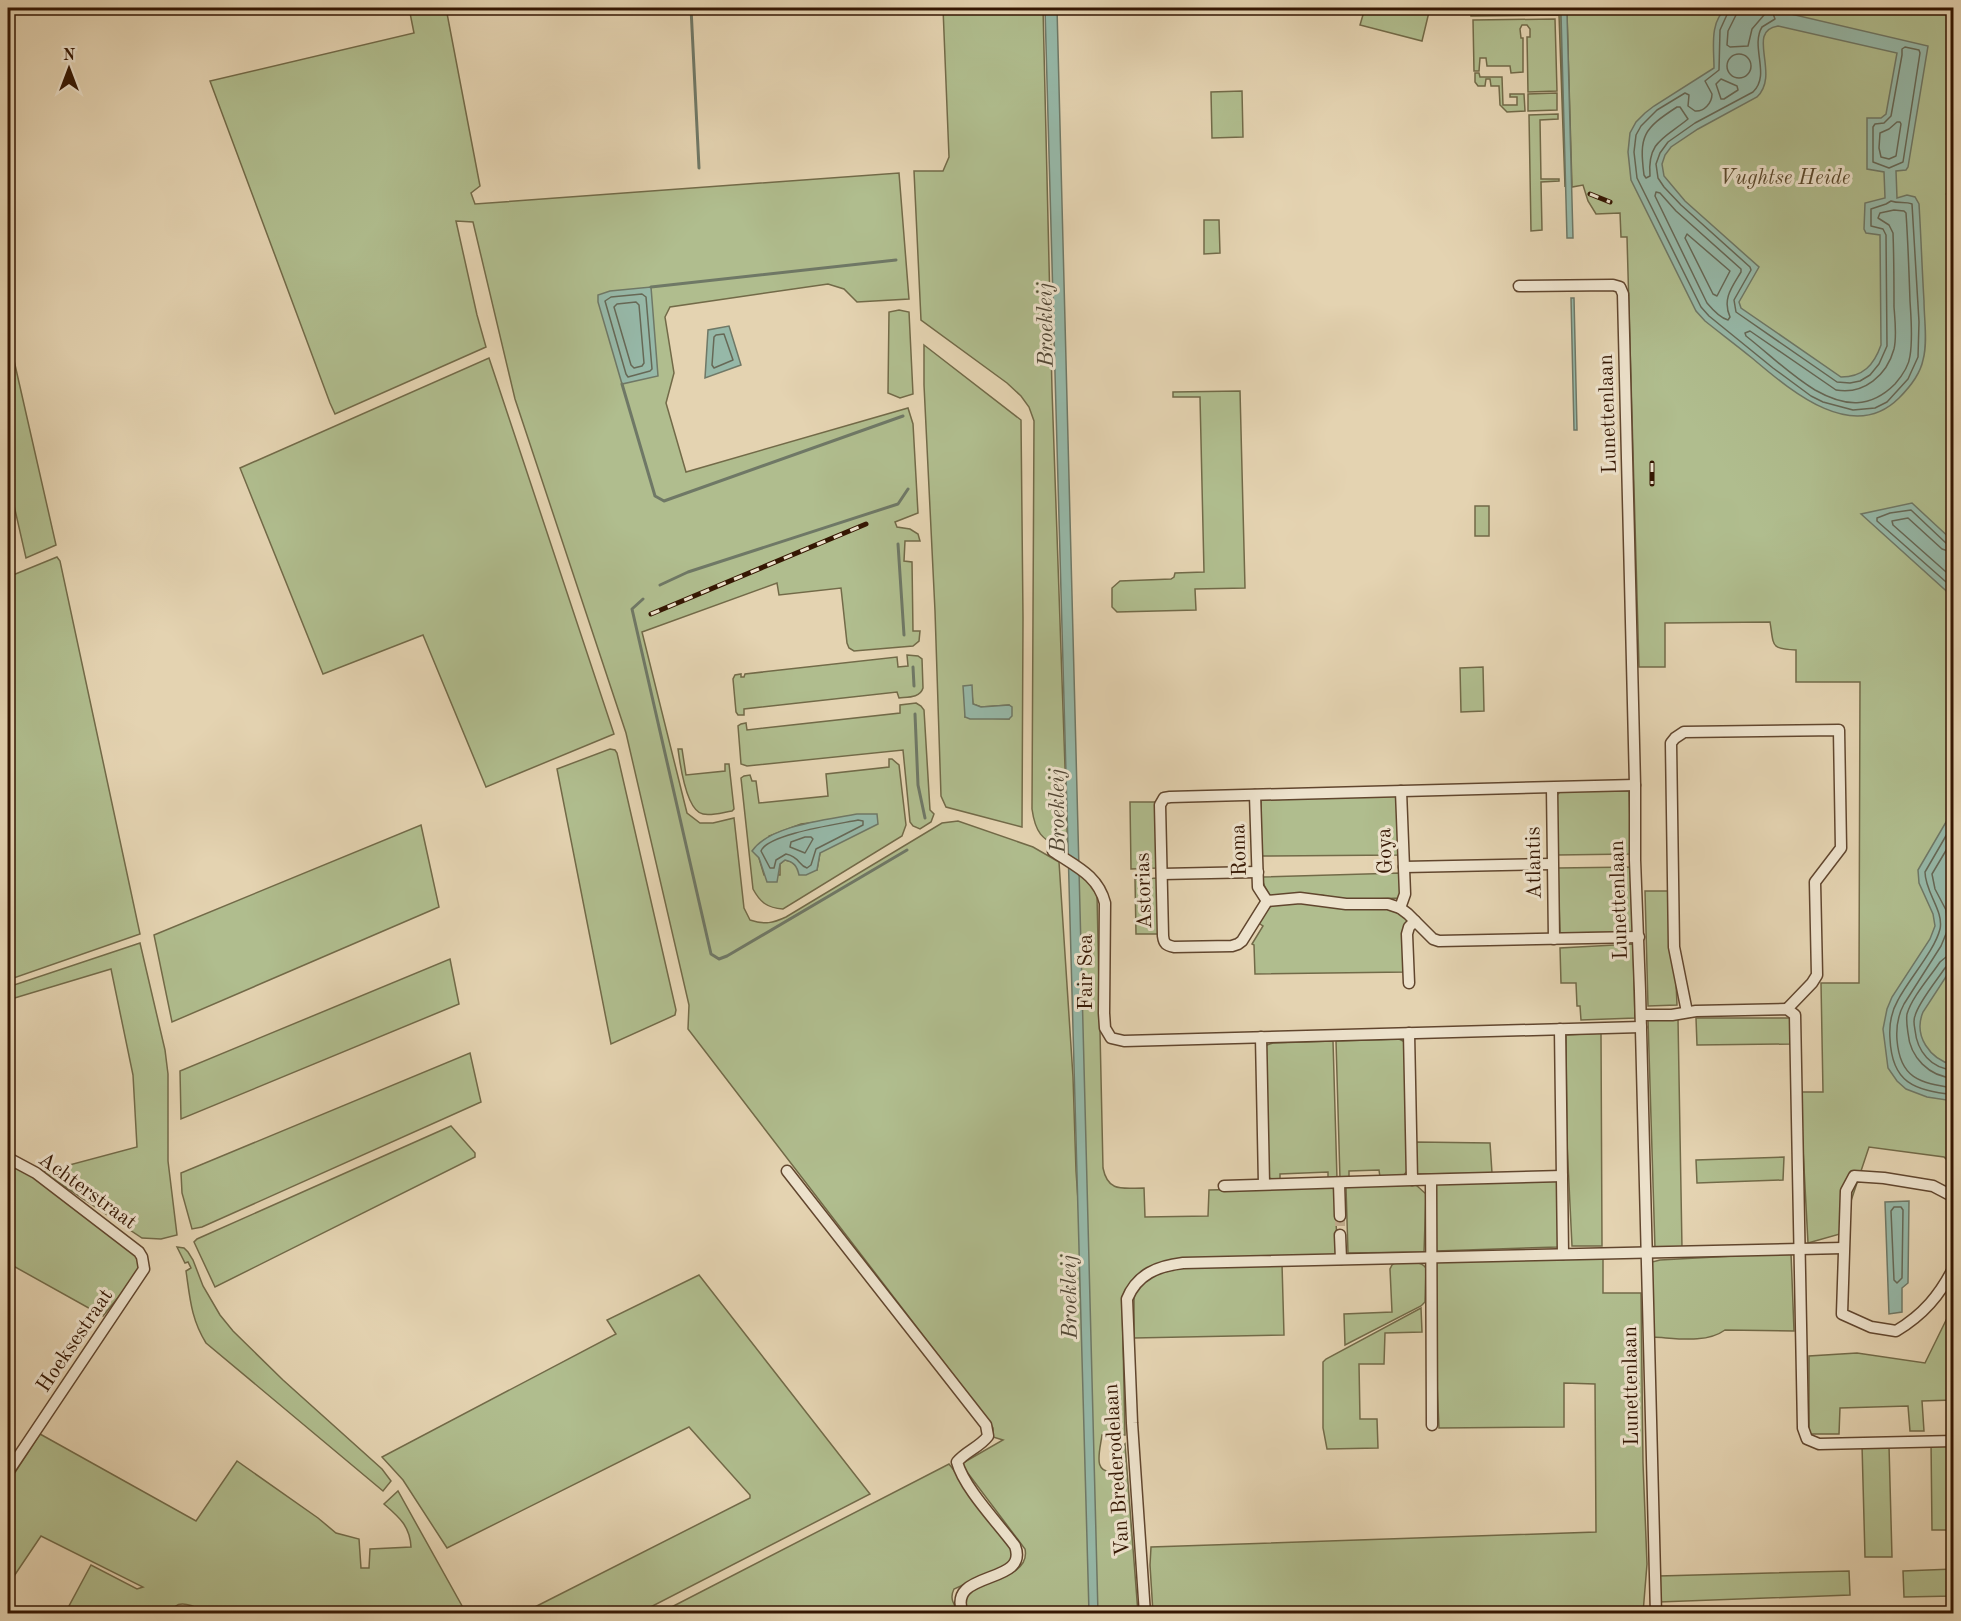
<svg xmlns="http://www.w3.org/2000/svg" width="1961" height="1621" viewBox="0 0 1961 1621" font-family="'Old Standard TT',serif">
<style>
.green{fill:#b0bd8e;stroke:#726a48;stroke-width:1.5;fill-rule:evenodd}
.water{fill:#96b8a8;stroke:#6f7866;stroke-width:1.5;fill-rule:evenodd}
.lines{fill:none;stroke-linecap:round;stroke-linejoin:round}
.shore{stroke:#666856;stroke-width:1.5}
.stream{stroke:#6f7866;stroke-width:3}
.minor-tunnel{stroke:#c1ad8e;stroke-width:10;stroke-dasharray:10 5;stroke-linecap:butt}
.minor-casing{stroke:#61462e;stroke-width:13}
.minor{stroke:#ede2cc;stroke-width:10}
.rail-casing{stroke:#351703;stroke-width:5}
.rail{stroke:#ede2cc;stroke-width:3;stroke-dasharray:9;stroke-linecap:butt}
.labels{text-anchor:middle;stroke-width:6;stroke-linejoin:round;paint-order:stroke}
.park-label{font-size:21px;font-style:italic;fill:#5a492d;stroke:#ede2cc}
.street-label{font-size:21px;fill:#351703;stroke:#ede2cc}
.water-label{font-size:22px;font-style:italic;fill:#524735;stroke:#ede2cc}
</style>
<rect width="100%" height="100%" fill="#e4d3b1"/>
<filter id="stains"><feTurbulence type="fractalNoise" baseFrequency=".00333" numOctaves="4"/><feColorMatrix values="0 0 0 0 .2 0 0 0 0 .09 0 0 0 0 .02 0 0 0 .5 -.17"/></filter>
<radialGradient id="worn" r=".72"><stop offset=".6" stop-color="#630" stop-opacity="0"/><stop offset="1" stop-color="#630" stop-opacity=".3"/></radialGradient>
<!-- green -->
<g class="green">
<path d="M409,8h37l34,178 -9,7 4,11 424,-31 10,126 -52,3 -13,-13 -16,-5 -158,23 -5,10 9,56 -8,30 20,69 222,-64 5,16 5,89 -23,9 2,5 13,2 8,5 2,7h-15l-1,20 8,1 1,69h7l-1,10 -6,5 -59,5 -5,-3 -2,-5 -6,-55 -62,7 -2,-12 -135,49 45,181 13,10h13l21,-5 10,90 6,12c15,5 23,3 36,-3l156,-94 16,-2 75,26 26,15 14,215 3,94 8,115 -9,-416 12,9 10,16 6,273c5,25 20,20 41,20l1,29 63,-1 1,-26 121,-3 4,2 4,67 -144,4 -61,22 -11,15 3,138h-23c-2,16 -11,41 15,36l4,-4v-19l4,-4 13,169h-168l-9,-13c2,-2 4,-5 6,-7 15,-14 64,-15 58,-44l-64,-85 42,-24 -10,-3v-9l-5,-8 -300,-391 1,-24 -63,-272 -111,-334 -42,-177 -17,-1 21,94 9,32 -151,67 -5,-11 -120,-322 204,-48z"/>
<path d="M943,8h100l9,382 16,464c-23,-15 -32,-16 -36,-45l2,-388 -5,-14 -8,-11 -14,-13 -86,-63 -7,-149h29l6,-14z"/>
<path d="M1365,8h46l18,4 -7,29 -62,-16z"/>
<path d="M1563,8h390v1158l-9,-9 -75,-10 -29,87 -32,9 -8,-151h23l-2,-109h38l1,-301h-64v-32c-26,-1 -22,-4 -26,-28l-105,1v44h-26l-12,-430h-6l-1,-24 -24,1 -8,-13 -5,-16 -11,2 -5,-174z"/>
<path d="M1561,13v2l4,172 -6,-172 -88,1v-2z"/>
<path d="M1555,19l2,72 -29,1 -1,-55h3v-8l-3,-4h-5l-2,4 1,9h2v34l-12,1 -1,-7h-23l-1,-8h-6l-1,13h-5l-1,-51z"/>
<path d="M1475,73h4l1,4h22l1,28h14v-8h-7v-3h14l1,17 -18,1 -7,-7 -1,-19h-8l-1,-7h-4l-1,7h-7l-3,-4z"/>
<path d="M1242,91l1,46 -31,1 -1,-46z"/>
<path d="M1557,93v17l-29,1v-17z"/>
<path d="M1558,114v5l-18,1 1,59h18v2l-18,1 1,48 -11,1 -2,-116z"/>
<path d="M1204,220h15l1,33 -16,1z"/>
<path d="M899,310l10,2 4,82 -13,4 -12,-5 1,-81z"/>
<path d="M8,334l48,211 -30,13 -13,-57 -5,2z"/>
<path d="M924,345l97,75 2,198 -1,209 -76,-20 -5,-11 -6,-185 -11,-226zM971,685l2,19 8,3 28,-2v14l-44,-2z"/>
<path d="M489,358l125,376 -128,53 -63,-152 -100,39 -83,-206z"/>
<path d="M1240,391l5,197 -50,1 1,21 -79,2 -5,-5v-19l8,-7 51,-2 3,-2 1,-4 29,-1 -4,-175h-27v-5z"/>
<rect x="1475" y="506" width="14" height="30"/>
<path d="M57,557l3,4 80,373 -132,46v-403z"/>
<path d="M907,655l11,1 4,3 1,29c-3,10 -15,9 -24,10l-2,-6 -153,17v6h-6l-2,-3 -3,-33 2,-4 6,-1v3h3l1,-3 152,-17 1,10 10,-1z"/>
<path d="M1483,667l1,44 -23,1 -1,-44z"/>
<path d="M916,703l5,3 3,4 6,100 4,4 -3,8 -11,7 -7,-3 -3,-4 -7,-72 -156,16 -6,-2 -3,-38 3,-2 5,-1 1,7 153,-17v-8z"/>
<path d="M610,749l5,1 2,3 59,257 -1,5 -64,29 -54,-275z"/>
<path d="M678,749h4l4,26 39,-4v-7h4l5,45 -2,2c-8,1 -20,5 -29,3 -17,-3 -23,-50 -25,-65z"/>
<path d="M889,759h3l7,6 7,60 -4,11 -119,73c-16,-1 -23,-7 -30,-20l-12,-111 3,-2 6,-1 2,6h4l3,22 69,-7 -2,-22 63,-7zM817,822l3,31 -3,17 -20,-3 -5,-5 -7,-2 -5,4v11h-16l-5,-17 10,-22 32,-12z"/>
<path d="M1561,791h68l2,63 -74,1v-60z"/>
<path d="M1394,795l4,2 2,58 -139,1v-56z"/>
<path d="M1130,802h25l2,66 -26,1z"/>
<path d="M421,825l18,82 -267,115 -18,-87z"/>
<path d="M1632,867l1,65 -73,1 -2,-65z"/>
<path d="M1400,873l1,25 -55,2 -25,-5h-19l-31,2 -6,-10 -4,-10z"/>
<path d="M1159,878v56h-23l-1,-55z"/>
<path d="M1645,891h27l5,114 -29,1z"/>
<path d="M1284,901l109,8 16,11 -3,52 -151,2 -1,-29 -2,-1 11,-18 -6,-4c8,-11 13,-18 27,-21z"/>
<path d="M140,943l25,107 3,24v87l9,74 -16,4 -19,-1 -99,-66 94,-25 -4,-72 -22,-106 -103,31v-13z"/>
<path d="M1633,944l2,74 -54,2 -1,-14h-3l-1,-23h-15l-1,-35z"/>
<path d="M450,959l9,45 -278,115 -1,-48z"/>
<path d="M1696,1018h94v26l-93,1z"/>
<path d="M1648,1019h30l4,229 -27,1z"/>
<path d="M1601,1033l1,213h-30l-5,-103 -1,-108z"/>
<path d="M1399,1039l6,3 4,127 -7,8h-22l-1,-7 -30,1v7l-9,1 -4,-138z"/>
<path d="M1333,1041l4,138h-9v-7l-48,2v7l-11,-3 -5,-129 3,-4 6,-2z"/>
<path d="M470,1053l11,49 -279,125 -10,2 -10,-36 -1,-20z"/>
<path d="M451,1126l24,27v4l-260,130 -21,-45 3,-3z"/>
<path d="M1416,1142l74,1 2,30 -76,1z"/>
<path d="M1784,1157l-1,23 -86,3 -1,-23z"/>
<path d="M8,1162l34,19 92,72 5,9 -1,11 -35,43 -95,-53z"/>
<path d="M1558,1179v68l-122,4 -1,-68z"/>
<path d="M1416,1185l10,9 -2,58 -76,1 -2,-66z"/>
<path d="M177,1247l7,1 4,4 5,8 10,26 17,29 13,16 50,49 99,89 9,12 -8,10 -177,-148c-15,-24 -16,-45 -20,-72l5,-3 -3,-6 -3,1z"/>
<path d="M1791,1253l3,78 -69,-1c-19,14 -50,8 -72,7l-1,-75 8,-2z"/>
<path d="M1603,1257v36h38l2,170 4,101 -4,49h-490l-3,-48 1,-18 445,-15 -1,-148 -31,-1v44l-125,1 -2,-45 -3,-13 -1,-108z"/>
<path d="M1395,1263c10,0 25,-4 31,5l-1,34 -4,4 -76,39 -1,-31 48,-2 -2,-43 2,-4z"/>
<path d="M1282,1264l2,71 -150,3v-45l9,-11 27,-14z"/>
<path d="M699,1275l171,219 -231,119h-116l227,-115v-3l-61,-68 -242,121 -44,-68 -21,-23 234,-123 -9,-14z"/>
<path d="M1953,1306v94l-31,1 2,30h-14l-2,-25 -68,2 -1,26h-30v-78l48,-3 68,10z"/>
<path d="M1421,1308l1,24 -37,1 -1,31h-25l1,55h17l1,29 -51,1 -4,-21v-66l3,-3z"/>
<path d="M40,1434l156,87 41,-60 81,57 18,15 23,6 2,29h8l1,-19 41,-2c-1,-21 -12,-30 -27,-43l14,-13 68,122 -261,1c-8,-8 -30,-17 -33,-1h-88l-15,-7 22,-41 46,24 6,-2 -102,-51 -33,49v-102z"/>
<path d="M1931,1441h22v89h-21z"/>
<path d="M1862,1445l27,1 3,111h-27z"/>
<path d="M949,1464l66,84v8l-10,10 -51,23c-5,10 0,16 6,24l-302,1z"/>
<path d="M1953,1569v27l-49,1 -1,-26z"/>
<path d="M1849,1571l1,24 -191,7v-26z"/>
</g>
<!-- water -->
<g class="water">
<path d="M1045,8h12l41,1606 -9,-1z"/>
<path d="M1563,8l4,5 6,225h-6l-6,-224h-90l-1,-6z"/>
<path d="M1727,8h38l163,38 -20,121 -2,3 -10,1 1,27 10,-3 8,2 4,7c2,32 3,65 5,97 0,18 4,41 -1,59 -3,15 -14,28 -24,38 -47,47 -110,-9 -147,-40 -16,-13 -32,-25 -47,-37l-9,-10 -65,-131 -3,-28 2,-19 6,-11 9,-9 9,-7 60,-38c0,-20 -5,-47 13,-60zM1778,26l119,27 -11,61 -5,4h-14v51l17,3 1,26 -20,5 -1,26 2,4 14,2 1,110c-7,20 -18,32 -40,32l-100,-69 -2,-6 20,-35 -74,-66 -21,-25 -2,-12 3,-9 6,-8 27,-18 59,-32c24,-23 -12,-66 21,-71z"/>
<path d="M651,287l7,89 -36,8 -24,-82v-7l12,-4z"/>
<path d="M1571,298h3l3,132h-3z"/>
<path d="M729,326l12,39 -36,13 3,-48z"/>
<path d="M1912,503l41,38v56l-92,-83z"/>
<path d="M972,685l1,19 8,3 28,-2 3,2v9l-3,3h-39l-5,-2 -2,-31z"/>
<path d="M1953,810v156l-30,46c-10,24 7,47 30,53v36l-26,-4 -21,-8 -9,-8 -9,-13 -5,-39 4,-20 5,-12 38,-58 5,-13 -2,-12 -14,-31 -1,-13z"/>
<path d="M857,814h20l1,10 -58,29 -3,17 -11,5h-7c-2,-9 -5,-13 -14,-15l-5,4 -3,18h-10l-8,-24 -7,-7c18,-26 75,-31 105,-37z"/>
<path d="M1909,1201l-1,82 -6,5v24l-13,2 -4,-112z"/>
</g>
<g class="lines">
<!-- shore -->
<g class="shore">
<path d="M1730,8l-10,22 -1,40 -14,11 7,13c0,9 -8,18 -17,17l-7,-5 1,-11 -4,-2 -28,17 -16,16 -5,9 -2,17 3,26 64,129 8,9 64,52 38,28 12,6 30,8 22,-2 12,-6 21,-23 10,-22 1,-35 -7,-118c-7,-3 -13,0 -21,-3l-5,3 -15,5v17l12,3 3,6 1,111 -8,18 -9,11 -10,6 -10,2 -13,-1 -101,-70 -2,-12 17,-30 -1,-3 -69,-62 -17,-18 -6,-9 -2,-14 4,-11 8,-11 27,-19 58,-31c18,-17 -3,-45 9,-65l13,-8 -4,-11"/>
<path d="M1738,8l-2,7 -8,16 -1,14 3,2 18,-1 4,-17 12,-14 -1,-7"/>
<path d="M1905,47l14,3 1,3 -17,109 -14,6 -16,-6v-35l2,-3 9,-1 7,-7 11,-61v-6z"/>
<circle cx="1739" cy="66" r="12"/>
<path d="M1721,79l16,7 1,4 -14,9h-3l-5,-15z"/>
<path d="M1677,107h3l8,12c-23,19 -41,22 -38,57l-4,2 -2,-3c-5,-39 -1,-46 33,-68z"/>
<path d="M1897,122h3l1,2 -5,32 -7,3 -8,-2 -2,-9 1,-15 9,-4z"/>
<path d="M1656,192l4,1 16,18 65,58v3c-9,15 -19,27 -11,45l-2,3c-8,-2 -16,-11 -21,-17l-52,-107z"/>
<path d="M1894,210l10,1 2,2c2,29 3,58 4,88 1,17 3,37 0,55 -1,10 -9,21 -15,28 -25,25 -50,23 -80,6 -25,-15 -46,-36 -69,-54l-1,-3 5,-2 86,59c28,5 51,-15 58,-41 3,-13 1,-29 0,-42 0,-25 0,-49 -1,-74l-4,-8 -11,-7 2,-5z"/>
<path d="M1687,234l43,37 -13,25 -4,-2 -28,-56z"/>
<path d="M642,294l4,3 6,72 -2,2 -22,6 -2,-3 -21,-73 6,-4z"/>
<path d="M636,302l3,3 5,58 -2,3 -8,2 -3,-3 -17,-58 3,-3z"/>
<path d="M724,334l9,26 -19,8 -2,-3 2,-28 2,-2z"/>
<path d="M1954,545l-7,-1 -36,-34 -21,3 -13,5v3l77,68"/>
<path d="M1954,553l-12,-4 -34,-31 -16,3 1,4 61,54"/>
<path d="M858,820l5,1v4l-47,24 -5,16 -4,3c-9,-3 -7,-11 -21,-14l-10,6 -2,8h-4l-9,-17c6,-17 78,-27 97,-31z"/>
<path d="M1954,822l-29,50c0,20 19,39 15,57 -5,21 -31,50 -42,71 -7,12 -9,26 -8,39 2,44 24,51 64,56"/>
<path d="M805,837h6l2,2 -8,14 -15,-6 1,-5z"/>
<path d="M1954,837l-22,37 3,15 11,21 2,19 -7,17 -37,58c-6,11 -8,23 -7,36 3,38 22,43 57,48"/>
<path d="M1954,956l-8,1 -6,5c-10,15 -28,35 -33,52 -1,6 0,12 1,19 2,24 21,44 46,45"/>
<path d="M1954,964h-5l-4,4c-8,12 -27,35 -30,48 -2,4 -1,9 0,14 2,21 16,39 39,40"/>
<path d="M1894,1207h7l2,3 -1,68 -5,5 -3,-3 -3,-69z"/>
</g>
<!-- stream -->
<g class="stream">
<path d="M691,8l8,160"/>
<path d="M1947,194l7,1"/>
<path d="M651,287l245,-27"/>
<path d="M622,384l33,112 9,5 239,-85"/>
<path d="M898,544l6,91"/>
<path d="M660,585l28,-13 210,-68 10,-15"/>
<path d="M643,599l-11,10 79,345 8,5 8,-3 180,-106"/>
<path d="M913,667l1,19"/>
<path d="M915,714l3,71 7,33"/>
</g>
<!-- minor-tunnel -->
<path class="minor-tunnel" d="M1340,1216v19"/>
<defs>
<g id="minor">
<path d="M1519,286l94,-1 7,2 3,7 12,491v75l5,131 16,623"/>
<path d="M1635,785l-465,12 -6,1 -4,7 3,131c1,8 3,9 11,11l58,-1 6,-2 4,-3 25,-40 33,-3 46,6h42l12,4 8,6 25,25 6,2 200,-4"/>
<path d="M1552,788l2,151"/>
<path d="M1255,795l3,92 9,14"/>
<path d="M1053,851c22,15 45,24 52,52l-1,110 1,15 6,10 13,3 517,-14"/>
<path d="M1404,867l148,-3"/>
<path d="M1162,874l96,-2"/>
<path d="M1400,908l5,-14 -4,-103"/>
<path d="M1409,983l-2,-49 2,-7 6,-6"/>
<path d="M1687,1012l-13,-65 -3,-204 4,-5 9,-6 155,-2 2,118 -26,34 2,93 -5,8 -25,26"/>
<path d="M1641,1015h31l24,-4 91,-2 8,6 8,413 4,11 12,5 135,-3"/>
<path d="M1560,1029l3,225"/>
<path d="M1409,1033l3,147 150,-4"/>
<path d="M1261,1037l3,147"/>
<path d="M8,1158l28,15 103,79 3,5 2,12 -136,203"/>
<path d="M787,1171l199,254 2,11c-8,11 -22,15 -31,26 7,26 41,61 58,84 15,40 -70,23 -52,68"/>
<path d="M1431,1180l1,245"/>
<path d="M1339,1183l1,33"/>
<path d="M1224,1186l188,-6"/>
<path d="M1954,1197l-21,-11 -49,-8 -30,-2 -8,15 -4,123 29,13 25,4c27,-16 44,-36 58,-64"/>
<path d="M1340,1235l1,24"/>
<path d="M1145,1614l-13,-191 -5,-124c10,-25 31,-33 56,-36l660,-15"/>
</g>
</defs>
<!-- minor casing -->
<use href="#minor" class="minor-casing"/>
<!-- minor -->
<use href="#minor" class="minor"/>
<defs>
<g id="rail">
<path d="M1590,194l20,8"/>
<path d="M1652,463v21"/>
<path d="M651,614l215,-90"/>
</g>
</defs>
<!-- rail casing -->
<use href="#rail" class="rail-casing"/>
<!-- rail -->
<use href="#rail" class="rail"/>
</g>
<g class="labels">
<!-- park labels -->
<g class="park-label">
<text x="1785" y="184">Vughtse Heide</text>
</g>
<!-- street labels -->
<g class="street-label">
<text transform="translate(1607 414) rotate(-92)" y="7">Lunettenlaan</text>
<text transform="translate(1238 850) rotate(-92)" y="7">Roma</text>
<text transform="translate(1384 851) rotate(-92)" y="7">Goya</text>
<text transform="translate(1533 863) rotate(-91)" y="7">Atlantis</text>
<text transform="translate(1143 891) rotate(-92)" y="7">Astorias</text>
<text transform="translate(1618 900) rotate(-92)" y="7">Lunettenlaan</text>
<text transform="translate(1085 972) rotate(-90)" y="7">Fair Sea</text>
<text transform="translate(88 1190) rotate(36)" y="7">Achterstraat</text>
<text transform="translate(74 1340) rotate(-56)" y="7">Hoeksestraat</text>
<text transform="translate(1630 1386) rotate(-91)" y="7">Lunettenlaan</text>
<text transform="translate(1116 1470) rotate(-94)" y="7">Van Brederodelaan</text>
</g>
<!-- water labels -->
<g class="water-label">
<text transform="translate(1044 325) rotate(-91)" y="8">Broekleij</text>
<text transform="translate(1056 811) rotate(-91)" y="8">Broekleij</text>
<text transform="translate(1068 1297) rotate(-91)" y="8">Broekleij</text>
</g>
</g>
<!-- margin -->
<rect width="1961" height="1621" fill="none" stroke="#e4d3b1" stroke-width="30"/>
<rect x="9" y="9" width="1943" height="1603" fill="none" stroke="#351703" stroke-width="3"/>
<rect x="15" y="15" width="1931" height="1591" fill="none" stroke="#351703" stroke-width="1.5"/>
<!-- north arrow -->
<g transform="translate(69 69)" stroke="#ede2cc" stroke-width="4.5" paint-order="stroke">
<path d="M0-4.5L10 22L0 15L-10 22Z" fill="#351703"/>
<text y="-9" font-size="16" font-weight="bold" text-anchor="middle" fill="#351703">N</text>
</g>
<rect width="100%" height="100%" filter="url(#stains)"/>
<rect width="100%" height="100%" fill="url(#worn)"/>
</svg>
